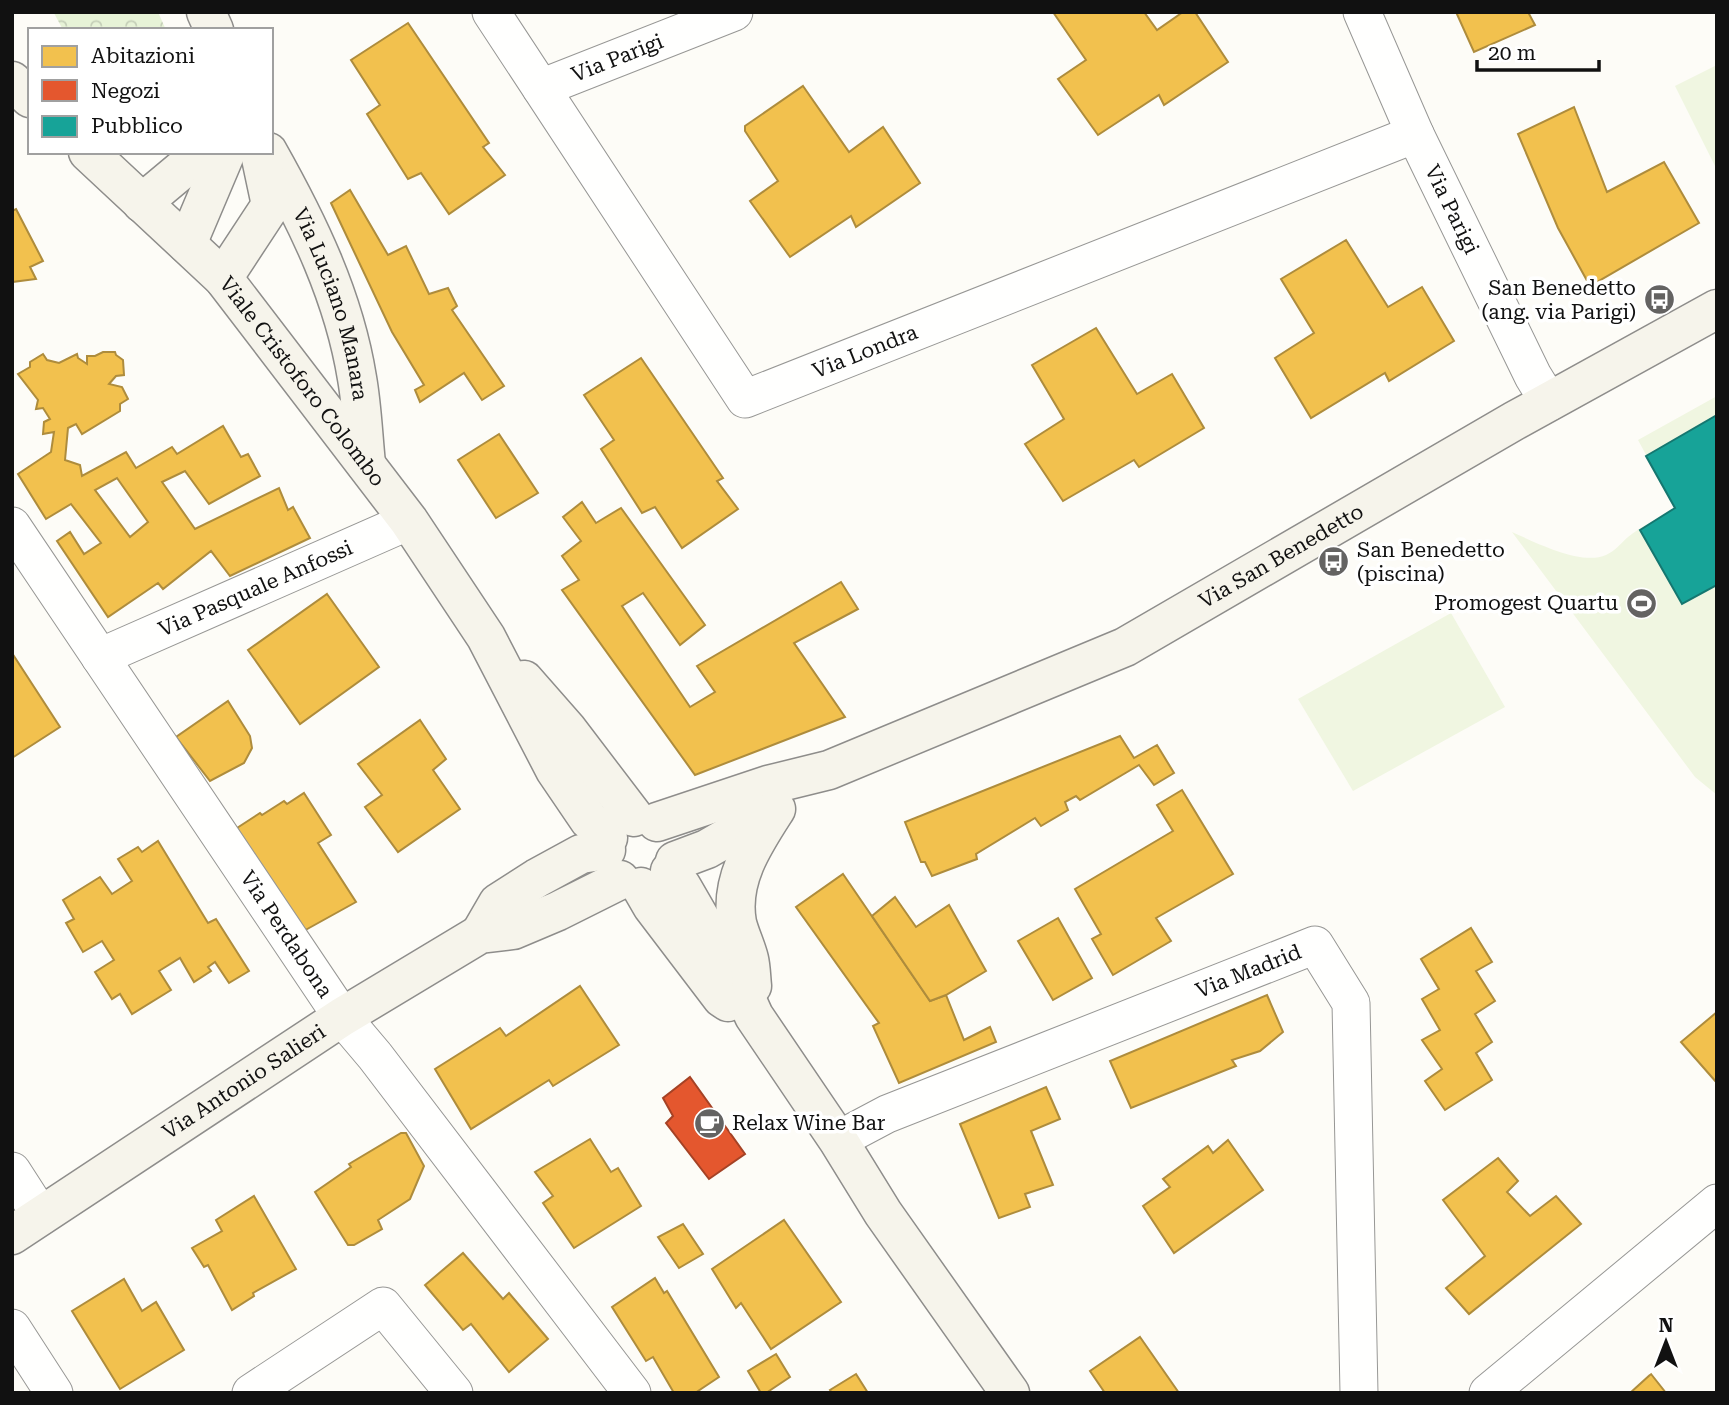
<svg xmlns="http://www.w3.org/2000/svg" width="1729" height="1405" viewBox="0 0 1729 1405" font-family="'Roboto Serif',serif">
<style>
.park{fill:url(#park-crowns)}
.pitch{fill:#f0f6e1}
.homes{fill:#f2c14e;stroke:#ae8c3c;stroke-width:2;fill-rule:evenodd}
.shops{fill:#e4572e;stroke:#a54225;stroke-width:2}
.public{fill:#17a398;stroke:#157770;stroke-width:2}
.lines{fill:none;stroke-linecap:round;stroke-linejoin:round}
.street-casing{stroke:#979795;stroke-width:39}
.secondary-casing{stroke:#8e8d8b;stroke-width:41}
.street{stroke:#fffffe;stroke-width:37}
.secondary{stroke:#f6f4eb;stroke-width:38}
.labels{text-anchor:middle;stroke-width:7;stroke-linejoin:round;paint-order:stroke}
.street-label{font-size:21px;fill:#111;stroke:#fff}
.poi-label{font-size:21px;fill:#111;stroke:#fff;text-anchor:end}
</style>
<defs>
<pattern id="park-crowns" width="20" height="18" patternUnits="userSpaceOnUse" patternTransform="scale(1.75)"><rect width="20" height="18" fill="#e7f3d7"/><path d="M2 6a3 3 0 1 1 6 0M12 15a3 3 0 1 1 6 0" fill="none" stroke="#c5cfb8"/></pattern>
</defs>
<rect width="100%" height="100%" fill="#fdfcf7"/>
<!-- park -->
<path class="park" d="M56,12h102l8,18h-103l-9,-17z"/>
<!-- pitch -->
<g class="pitch">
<path d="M1717,65v103h-1l-41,-82z"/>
<path d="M1717,396v399l-22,-18 -183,-245c23,10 69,34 94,23 9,-4 14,-11 22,-18 12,-10 33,-20 47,-29l-37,-68z"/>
<path d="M1451,613l54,94 -152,84 -55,-92z"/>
</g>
<!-- homes -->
<g class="homes">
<path d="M1053,12h91l13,18 26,-18h12l33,50 -64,43 -5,-10 -61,40 -40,-56 28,-19z"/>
<path d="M1456,12h72l7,13 -61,27z"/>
<path d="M408,23l81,120 -6,4 22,28 -56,39 -28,-41 -13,6 -41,-65 13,-9 -29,-45z"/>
<path d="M803,86l46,66 34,-25 37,56 -64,44 -5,-11 -61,41 -40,-56 28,-20 -33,-50v-5z"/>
<path d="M1574,107l33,85 57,-30 35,61 -109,63 -32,-58 -40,-94z"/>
<path d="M350,190l38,65 18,-9 23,48 19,-6 9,18 -5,4 52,76 -22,14 -18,-27 -44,29 -5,-12 9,-5 -32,-53 -61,-129z"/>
<path d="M16,209l27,52 -13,6 6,12 -24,3v-71z"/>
<path d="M1346,240l42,67 34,-20 32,54 -65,40 -4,-8 -74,45 -36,-60 39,-25 -33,-54z"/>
<path d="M1096,328l41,66 35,-20 32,54 -65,39 -5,-7 -71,41 -38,-57 39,-25 -32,-54z"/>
<path d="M103,352h12l1,3 7,5 1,15 -8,1 -7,8 13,3 6,12 -8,5v7l-38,23 -6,-10 -8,4 -3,32 15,5 2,11 44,-24 10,16 36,-21 5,7 46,-28 18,31 7,-3 12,22 -51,28 -24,-33 -23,11 33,47 84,-41 9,22 5,-3 17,31 -80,38 -19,-25 -48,38 -5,-6 -50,34 -51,-76 13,-9 14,22 17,-11 -30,-39 -25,15 -28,-45 33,-22 3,-20 -11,2 1,-12 6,-3 -7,-11 -7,1 2,-9 -20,-26 12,-7v-5l13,-8 4,6 12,3 18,-9 1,4 9,6v-8h8zM117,478l31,44 -18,15 -35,-47z"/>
<path d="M641,358l82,120 -6,3 21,28 -56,39 -27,-41 -13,6 -41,-64 13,-9 -30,-45z"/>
<path d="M499,434l39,59 -42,25 -38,-58z"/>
<path d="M582,502l14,21 25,-15 84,117 -25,20 -37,-52 -21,13 68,101 25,-15 -18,-26 144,-84 17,27 -64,34 51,74 -150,58 -133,-185 17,-10 -17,-24 19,-15 -18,-24z"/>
<path d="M327,594l52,73 -79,57 -52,-74z"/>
<path d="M12,653l48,74 -48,31z"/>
<path d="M228,701l22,35 2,12 -8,15 -34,18 -34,-44z"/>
<path d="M420,720l26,39 -13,11 27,39 -62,43 -33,-45 17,-12 -24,-31z"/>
<path d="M1120,736l14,22 23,-13 17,28 -20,12 -15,-20 -59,35 -4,-4 -11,6 3,8 -27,16 -6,-8 -59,36 1,5 -45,17 -7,-14h-4l-16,-40z"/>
<path d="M1182,790l51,84 -77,44 15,23 -58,34 -21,-36 9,-5 -26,-45 98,-58 -16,-26z"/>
<path d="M304,793l27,42 -13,8 38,59 -56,31 -63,-105 23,-15 2,2 22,-14 3,3z"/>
<path d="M158,841l50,82 8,-4 33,52 -20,12 -14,-21 -7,5 3,4 -17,11 -14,-24 -21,13 12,19 -39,24 -12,-20 -8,5 -17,-27 19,-12 -12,-19 -19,11 -17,-29 8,-4 -11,-19 37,-23 12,17 20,-13 -14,-22 20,-12 4,5z"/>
<path d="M843,874l87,127 16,-6 18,45 26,-13 6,15 -97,41 -26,-57 6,-3 -83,-116z"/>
<path d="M895,897l21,30 33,-22 37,66 -40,24 -16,6 -58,-85z"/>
<path d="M1058,918l34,60 -39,22 -35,-59z"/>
<path d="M1471,928l21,34 -16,9 19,30 -20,13 17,28 -16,11 16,27 -47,30 -20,-29 17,-12 -20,-29 18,-10 -18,-31 17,-10 -18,-30z"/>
<path d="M580,986l39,59 -66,41 -4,-6 -78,49 -36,-60 65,-41 6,8z"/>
<path d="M1267,995l16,37 -23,19 -28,9 4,6 -105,42 -21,-47z"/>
<path d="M1717,1012v71l-36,-41z"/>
<path d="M1046,1087l14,32 -29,12 22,54 -28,9 5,13 -31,11 -39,-94z"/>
<path d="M401,1133h5l18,33 -14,33 -32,21 4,9 -28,16h-6l-33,-53 36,-25 -2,-3z"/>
<path d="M590,1139l21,33 7,-4 23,38 -67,42 -31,-45 10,-7 -18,-24z"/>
<path d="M1228,1140l35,50 -89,63 -31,-47 27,-19 -7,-8 45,-33 5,7z"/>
<path d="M1498,1158l20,23 -11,11 23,24 26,-20 25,28 -112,90 -23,-26 39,-32 -42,-56z"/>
<path d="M254,1196l42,73 -43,24 1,3 -22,14 -24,-45 -4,2 -12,-19 30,-17 -6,-11z"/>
<path d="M784,1220l57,82 -70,47 -30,-46 -5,5 -24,-39z"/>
<path d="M683,1224l20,30 -24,14 -21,-31z"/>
<path d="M463,1253l40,46 6,-6 39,46 -39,33 -38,-48 -8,6 -38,-45z"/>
<path d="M655,1278l9,15 3,-2 52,86 -24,16h-21l-21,-36 -7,4 -34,-54z"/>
<path d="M124,1279l18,32 14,-9 28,48 -64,39 -48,-78z"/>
<path d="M1140,1337l39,56h-74l-15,-22z"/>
<path d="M776,1354l14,23 -24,16h-5l-13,-22z"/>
<path d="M856,1374l12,19h-36l-2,-3z"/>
<path d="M1651,1374l15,19h-36z"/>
</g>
<!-- shops -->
<path class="shops" d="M690,1077l55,77 -36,25 -43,-56 7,-7 -10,-18z"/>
<!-- public -->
<path class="public" d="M1717,415v170l-35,19 -42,-74 35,-22 -29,-52z"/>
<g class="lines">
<defs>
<g id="street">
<path id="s1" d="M491,12l254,387 670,-265"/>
<path id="s2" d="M1362,12l53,122 118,242 16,26"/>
<path id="s3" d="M541,88l193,-76"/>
<path id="s4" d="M12,526l330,491 33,39 257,337"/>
<path id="s5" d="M100,657l309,-136"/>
<path id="s6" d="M838,1140l49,-26 428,-169 36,58 8,390"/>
<path d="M12,1171l29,45"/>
<path d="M12,1328l42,65"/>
<path d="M251,1393l132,-87 71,87"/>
<path d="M1488,1393l229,-190"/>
</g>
<g id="secondary">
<path d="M206,12l8,18"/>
<path d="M12,81l18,17"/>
<path id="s7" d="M88,152l135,126 186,243 77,116 69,133 34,50 19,18"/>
<path id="s8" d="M268,152c40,71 76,145 89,226 5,28 6,57 9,86"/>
<path d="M142,203l61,-51"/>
<path d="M187,244l39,-92"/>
<path d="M223,278l48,-73 -10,-47"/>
<path d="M524,680l43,49 67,88"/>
<path id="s9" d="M657,822l111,-37 61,-15 296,-123 389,-226 203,-112"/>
<path d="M675,861l32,-12 64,-37"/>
<path d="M670,871l12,16 63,109 9,20 84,124 45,73 127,180"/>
<path d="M641,887l11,19 70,92 6,4"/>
<path d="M480,934l18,-31 39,-25 44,-24 25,-4"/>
<path d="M752,986c-1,-9 -1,-19 -3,-27 -3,-12 -9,-24 -12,-36 -8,-43 17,-80 39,-114"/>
<path id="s10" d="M12,1235l330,-218 138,-83 33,-4 45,-19 62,-31"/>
</g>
</defs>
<!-- street casing -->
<use href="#street" class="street-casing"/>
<!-- secondary casing -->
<use href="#secondary" class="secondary-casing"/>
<!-- street -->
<use href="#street" class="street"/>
<!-- secondary -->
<use href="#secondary" class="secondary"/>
</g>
<!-- icons -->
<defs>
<symbol id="bus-disc" viewBox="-11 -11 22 22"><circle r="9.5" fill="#646362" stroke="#fff"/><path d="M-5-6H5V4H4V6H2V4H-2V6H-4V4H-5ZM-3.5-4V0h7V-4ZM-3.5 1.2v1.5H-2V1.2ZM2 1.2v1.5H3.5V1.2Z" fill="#fff"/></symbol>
<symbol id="stadium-disc" viewBox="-11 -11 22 22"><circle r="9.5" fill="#646362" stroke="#fff"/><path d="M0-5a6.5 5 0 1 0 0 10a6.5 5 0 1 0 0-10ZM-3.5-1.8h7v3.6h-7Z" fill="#fff"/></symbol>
<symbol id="cafe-disc" viewBox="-11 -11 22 22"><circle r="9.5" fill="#646362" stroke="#fff"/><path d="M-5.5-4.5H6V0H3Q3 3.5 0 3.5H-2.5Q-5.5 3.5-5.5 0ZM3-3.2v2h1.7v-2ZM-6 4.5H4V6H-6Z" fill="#fff"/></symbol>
</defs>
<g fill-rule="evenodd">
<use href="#bus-disc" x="1642" y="282" width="35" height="35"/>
<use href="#bus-disc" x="1316" y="544" width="35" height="35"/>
<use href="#stadium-disc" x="1624" y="586" width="35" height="35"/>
<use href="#cafe-disc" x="692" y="1106" width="35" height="35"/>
</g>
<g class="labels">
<!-- street labels -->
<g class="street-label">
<text dy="7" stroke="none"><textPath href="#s3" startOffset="82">Via Parigi</textPath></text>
<text dy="7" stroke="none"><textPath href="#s2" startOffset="217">Via Parigi</textPath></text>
<text dy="7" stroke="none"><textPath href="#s8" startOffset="166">Via Luciano Manara</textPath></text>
<text dy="7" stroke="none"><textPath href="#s1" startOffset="592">Via Londra</textPath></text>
<text dy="7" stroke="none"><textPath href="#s7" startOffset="315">Viale Cristoforo Colombo</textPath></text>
<text dy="7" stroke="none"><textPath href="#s9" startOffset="681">Via San Benedetto</textPath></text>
<text dy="7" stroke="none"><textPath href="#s5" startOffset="170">Via Pasquale Anfossi</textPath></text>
<text dy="7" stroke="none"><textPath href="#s4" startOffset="492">Via Perdabona</textPath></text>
<text dy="7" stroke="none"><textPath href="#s6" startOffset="444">Via Madrid</textPath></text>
<text dy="7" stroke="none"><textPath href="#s10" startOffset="278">Via Antonio Salieri</textPath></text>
</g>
<!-- poi labels -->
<g class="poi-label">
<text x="1636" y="295">San Benedetto<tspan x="1636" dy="24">(ang. via Parigi)</tspan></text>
<text x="1357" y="557" text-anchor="start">San Benedetto<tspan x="1357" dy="24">(piscina)</tspan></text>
<text x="1618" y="610">Promogest Quartu</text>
<text x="732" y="1130" text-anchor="start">Relax Wine Bar</text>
</g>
</g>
<!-- border -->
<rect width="1729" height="1405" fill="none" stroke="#111111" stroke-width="28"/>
<!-- legend -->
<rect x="28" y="28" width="245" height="126" fill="#ffffff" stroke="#a0a0a0" stroke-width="2"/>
<rect x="42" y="46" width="35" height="21" fill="#f2c14e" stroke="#a0a0a0" stroke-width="2"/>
<text x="91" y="63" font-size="21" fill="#111111">Abitazioni</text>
<rect x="42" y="80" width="35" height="21" fill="#e4572e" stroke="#a0a0a0" stroke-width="2"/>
<text x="91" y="98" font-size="21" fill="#111111">Negozi</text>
<rect x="42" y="116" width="35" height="21" fill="#17a398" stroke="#a0a0a0" stroke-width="2"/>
<text x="91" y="133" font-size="21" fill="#111111">Pubblico</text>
<!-- north arrow -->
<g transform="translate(1666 1342)" stroke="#ffffff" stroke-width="5" paint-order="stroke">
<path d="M0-5L12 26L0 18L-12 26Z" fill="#111111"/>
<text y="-10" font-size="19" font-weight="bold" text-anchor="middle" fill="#111111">N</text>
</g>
<!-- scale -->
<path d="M1477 60v10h122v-10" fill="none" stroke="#111111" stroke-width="3.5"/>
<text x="1488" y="60" font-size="21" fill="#111111" stroke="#ffffff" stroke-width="5" paint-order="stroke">20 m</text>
</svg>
